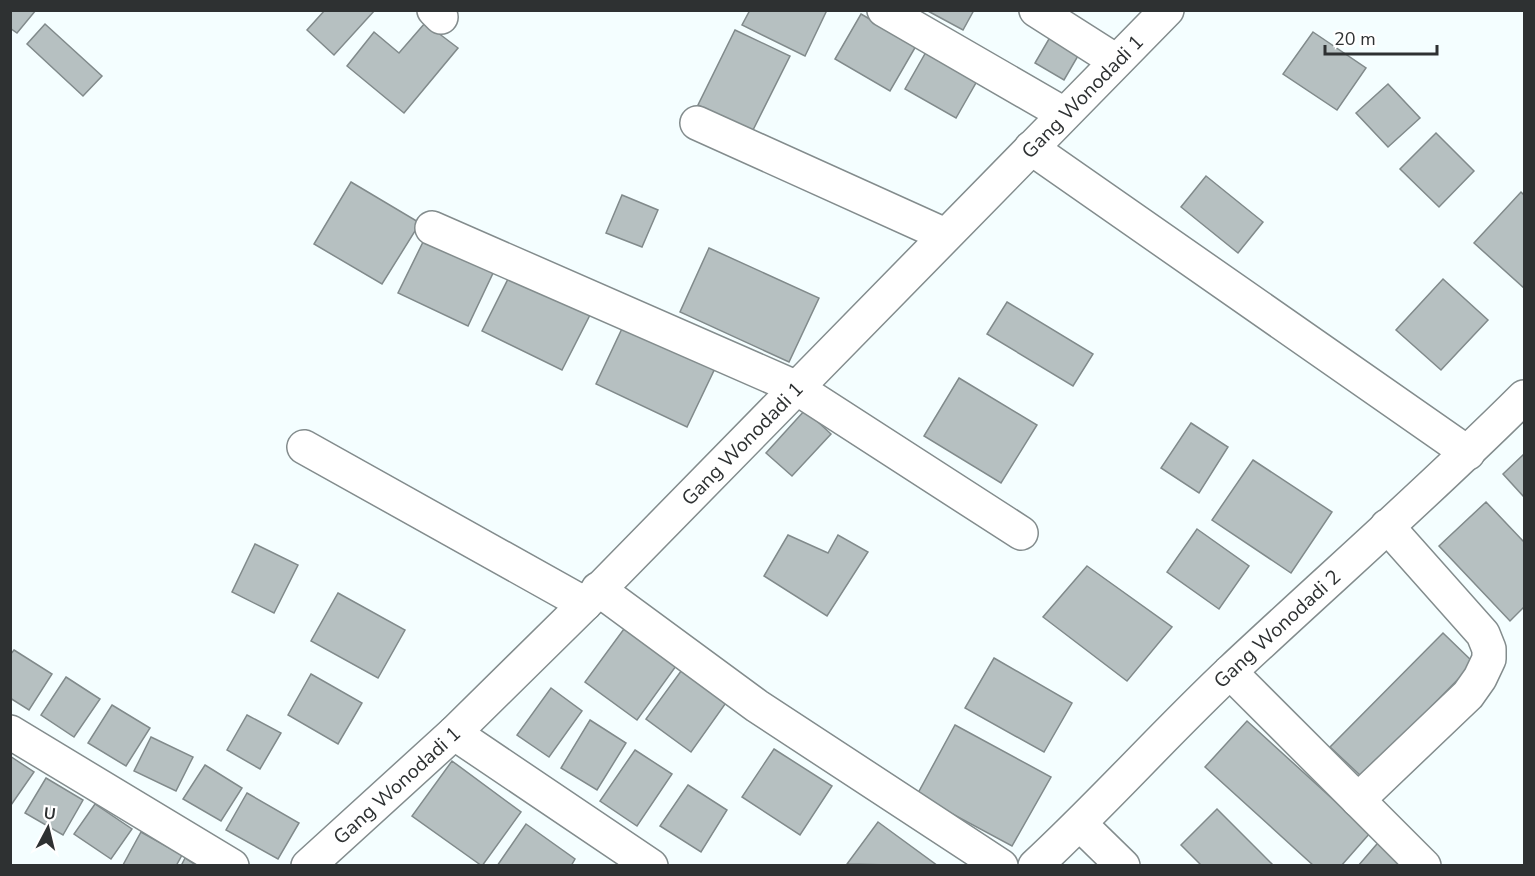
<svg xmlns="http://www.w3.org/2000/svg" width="1535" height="876" viewBox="0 0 1535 876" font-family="'Nunito Sans',sans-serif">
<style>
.building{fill:#b6c0c1;stroke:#818a8b;stroke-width:1.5}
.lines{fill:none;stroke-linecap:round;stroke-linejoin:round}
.street-casing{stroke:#838c8d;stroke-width:36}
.street{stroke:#fff;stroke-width:33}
.labels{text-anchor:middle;stroke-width:5;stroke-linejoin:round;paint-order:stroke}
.street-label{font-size:20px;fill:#2e3132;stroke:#fff}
</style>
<rect width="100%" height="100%" fill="#f4feff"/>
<!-- building -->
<g class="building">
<path d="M10,10h26l-19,23 -7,-5z"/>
<path d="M325,10h50l-41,45 -27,-25z"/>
<path d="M750,10h77l-22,46 -63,-31z"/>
<path d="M926,10h48l-11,20z"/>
<path d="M861,14l55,32 -26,45 -55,-32z"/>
<path d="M425,23l33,25 -54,65 -57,-47 27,-34 25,21z"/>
<path d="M45,24l57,52 -19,20 -56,-52z"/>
<path d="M735,30l55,26 -38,76 -54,-27z"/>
<path d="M1053,32l29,17 -18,31 -29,-17z"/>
<path d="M1313,32l53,36 -29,42 -54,-36z"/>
<path d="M930,45l51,29 -25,44 -51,-29z"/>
<path d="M1388,84l32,34 -32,29 -32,-34z"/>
<path d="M1436,133l38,38 -35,36 -39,-38z"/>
<path d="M1206,176l57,46 -25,31 -57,-46z"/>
<path d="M351,182l69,41 -38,61 -68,-40z"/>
<path d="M1521,192l3,3v93l-50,-45z"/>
<path d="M622,195l36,15 -16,37 -36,-14z"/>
<path d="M425,238l69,33 -26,55 -70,-33z"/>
<path d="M709,248l110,50 -30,64 -109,-50z"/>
<path d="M512,271l80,40 -30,59 -80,-39z"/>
<path d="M1443,279l45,41 -47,50 -45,-40z"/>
<path d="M1007,302l86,52 -20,32 -86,-52z"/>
<path d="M627,318l91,44 -31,65 -91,-43z"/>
<path d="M959,378l78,47 -36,58 -77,-47z"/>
<path d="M805,410l26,24 -39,42 -26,-23z"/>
<path d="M1191,423l37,24 -29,46 -38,-25z"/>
<path d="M1524,454v43l-21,-23z"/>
<path d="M1253,460l79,52 -41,61 -79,-53z"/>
<path d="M1486,502l38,40v65l-14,14 -71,-75z"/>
<path d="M1197,529l52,37 -30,43 -52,-37z"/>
<path d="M788,535l40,18 10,-18 30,17 -41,64 -63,-40z"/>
<path d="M255,544l43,21 -24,48 -42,-21z"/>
<path d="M1087,566l85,61 -45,54 -84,-64z"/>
<path d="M338,593l67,37 -27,48 -67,-37z"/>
<path d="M632,618l52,37 -47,65 -52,-38z"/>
<path d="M1443,633l31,30 -112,114 -32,-30z"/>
<path d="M14,650l38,24 -23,36 -19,-12v-43z"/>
<path d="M994,658l78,45 -28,49 -79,-44z"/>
<path d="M684,667l44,33 -37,52 -45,-33z"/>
<path d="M311,674l51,29 -24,41 -50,-29z"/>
<path d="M66,677l34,22 -26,38 -33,-22z"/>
<path d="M551,688l31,23 -33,46 -32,-22z"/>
<path d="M112,705l38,23 -24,38 -38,-23z"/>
<path d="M247,715l34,18 -21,36 -33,-19z"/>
<path d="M590,720l36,23 -29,47 -36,-22z"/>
<path d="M1247,721l123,112 -29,33h-27l-109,-99z"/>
<path d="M955,725l96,52 -39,69 -95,-51z"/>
<path d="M151,737l42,20 -17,34 -42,-20z"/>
<path d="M774,749l58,37 -32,49 -58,-38z"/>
<path d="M635,750l37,24 -35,52 -37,-25z"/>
<path d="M10,756l24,16 -23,33 -1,-1z"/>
<path d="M452,761l69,51 -39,54 -70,-50z"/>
<path d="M205,765l37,23 -21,33 -38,-22z"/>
<path d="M46,778l37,22 -20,35 -38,-22z"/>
<path d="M688,785l39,25 -26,42 -41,-26z"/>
<path d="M247,793l52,30 -21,36 -52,-29z"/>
<path d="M95,804l37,25 -21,30 -37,-25z"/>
<path d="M1217,809l57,57h-72l-21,-21z"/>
<path d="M878,822l60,44 -91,-2z"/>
<path d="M526,824l49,35 -4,7h-74z"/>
<path d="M141,832l41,23 -6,11 -53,-1z"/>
<path d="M1383,837l25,29h-50z"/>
<path d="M185,858l12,8h-16z"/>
</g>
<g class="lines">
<defs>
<g id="street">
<path d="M434,10l7,7"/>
<path d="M884,10l180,104"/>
<path d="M1036,10l80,51"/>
<path d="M697,123l248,112"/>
<path d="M1031,148l437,305"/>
<path d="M432,228l363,159 226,146"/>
<path d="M304,447l281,157"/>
<path d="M598,589l159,117 244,160"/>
<path d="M1230,672l194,194"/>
<path d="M10,732l222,134"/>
<path d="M454,733l197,133"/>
<path d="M1358,800l110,-105 12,-17 9,-19v-10l-6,-15 -96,-108"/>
<path d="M1080,824l43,42"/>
<path id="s1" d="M308,866l146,-133 131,-129 582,-594"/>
<path id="s2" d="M1035,866c68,-63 130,-133 197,-196 97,-91 198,-179 292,-273"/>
</g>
</defs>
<!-- street casing -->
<use href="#street" class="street-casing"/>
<!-- street -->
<use href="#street" class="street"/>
</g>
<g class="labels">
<!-- street labels -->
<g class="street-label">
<text dy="7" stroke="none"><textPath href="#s1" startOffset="1092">Gang Wonodadi 1</textPath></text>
<text dy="7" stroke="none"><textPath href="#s1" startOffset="606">Gang Wonodadi 1</textPath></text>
<text dy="7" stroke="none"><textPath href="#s2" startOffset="339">Gang Wonodadi 2</textPath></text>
<text dy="7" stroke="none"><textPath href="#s1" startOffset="120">Gang Wonodadi 1</textPath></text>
</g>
</g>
<!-- border -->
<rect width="1535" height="876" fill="none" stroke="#2e3132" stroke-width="24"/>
<!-- north arrow -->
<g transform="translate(48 828) rotate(7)" stroke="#ffffff" stroke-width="4.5" paint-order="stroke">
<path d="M0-4.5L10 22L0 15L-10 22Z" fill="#2e3132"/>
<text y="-9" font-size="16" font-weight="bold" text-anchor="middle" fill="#2e3132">U</text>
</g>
<!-- scale -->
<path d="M1325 45v9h112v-9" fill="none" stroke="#2e3132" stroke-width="3"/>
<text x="1334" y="45" font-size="18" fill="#2e3132" stroke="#ffffff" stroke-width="4.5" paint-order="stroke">20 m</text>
</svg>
